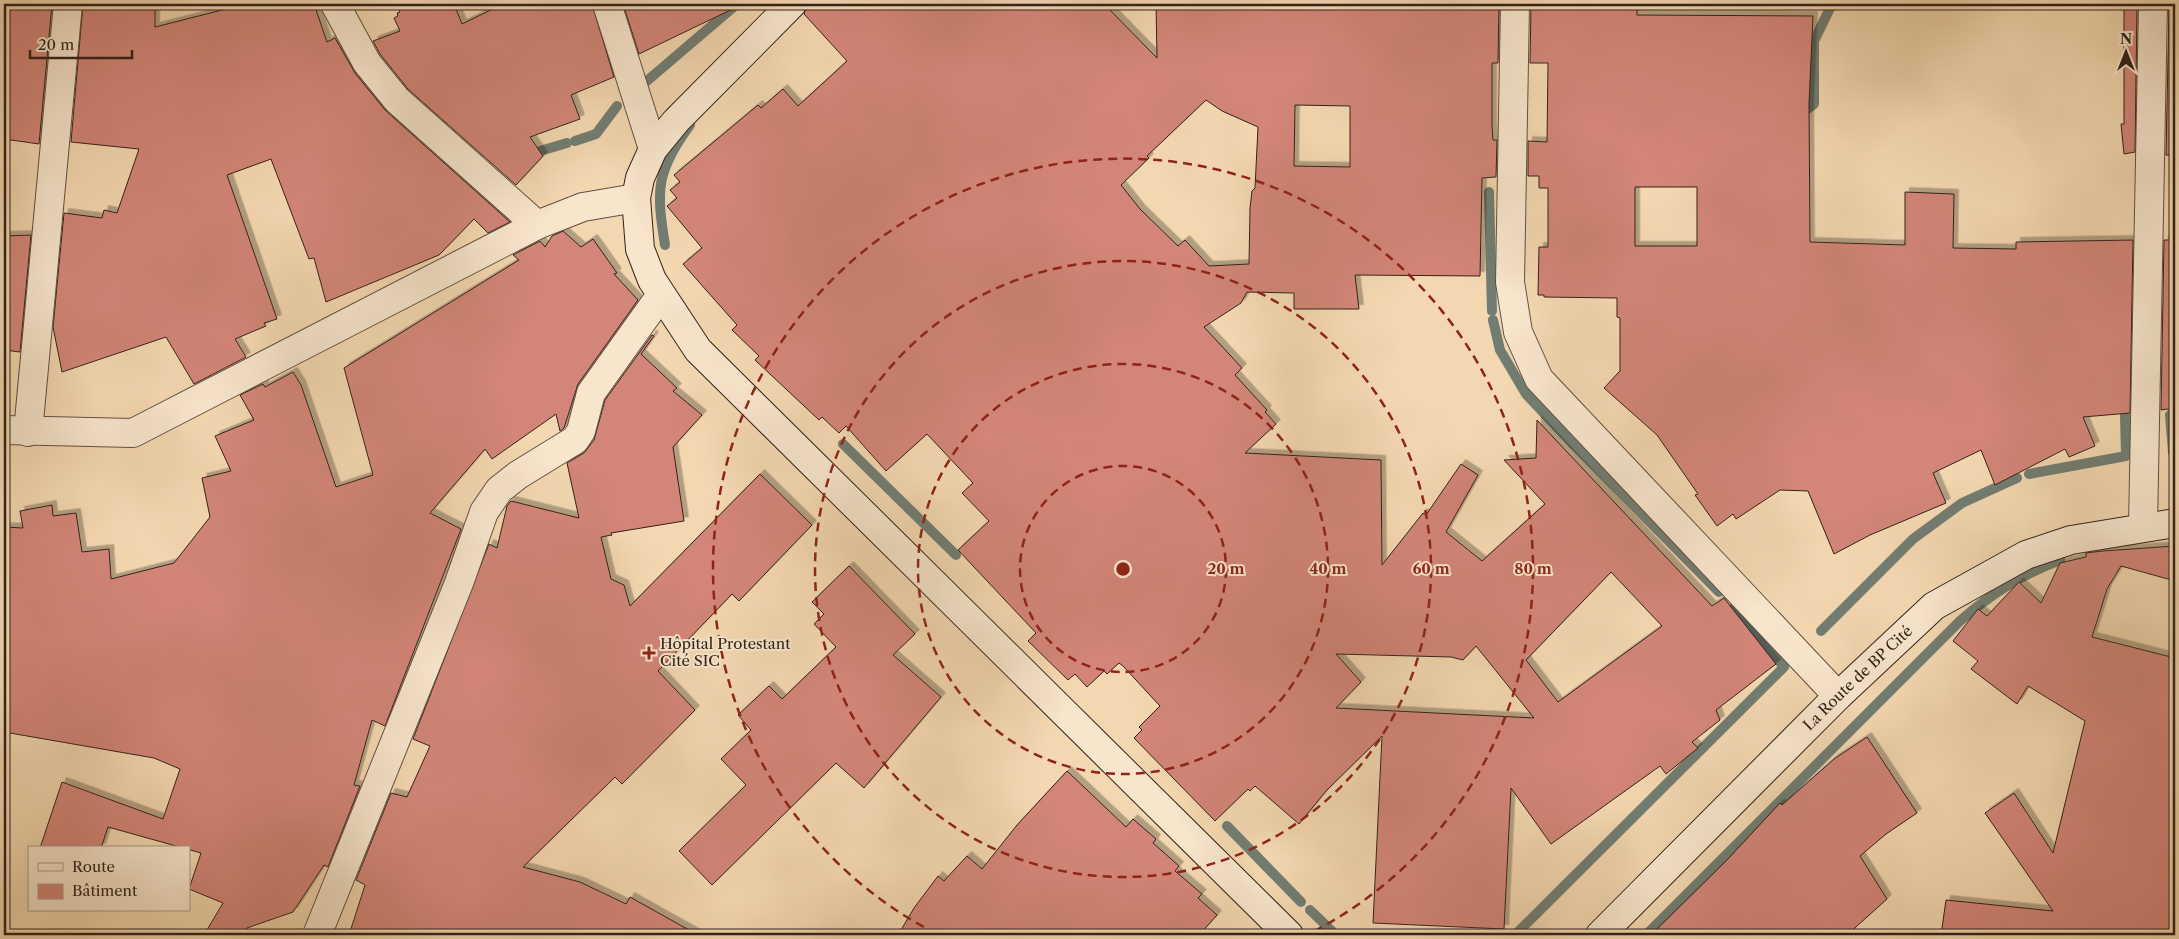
<svg xmlns="http://www.w3.org/2000/svg" width="2179" height="939" viewBox="0 0 2179 939" font-family="'Libre Caslon Text',serif">
<style>
.lines{fill:none;stroke-linecap:round;stroke-linejoin:round}
.stream{stroke:#717d72;stroke-width:10}
.building{fill:#d28578;stroke:#32221a;fill-rule:evenodd;filter:url(#shadow)}
.street-casing{stroke:#624f40;stroke-width:30}
.secondary-casing{stroke:#32221a;stroke-width:30}
.street{stroke:#f7e5cc;stroke-width:28}
.secondary{stroke:#f7e5cc;stroke-width:28}
.ring{fill:none;stroke:#8f2418;stroke-width:2.5;stroke-dasharray:9 6}
.poi-dot{fill:#8f2418;stroke:#f7e5cc;stroke-width:2}
.labels{text-anchor:middle;stroke-width:4;stroke-linejoin:round;paint-order:stroke}
.poi-label{font-size:15px;fill:#32221a;stroke:#f7e5cc;text-anchor:start}
.street-label{font-size:15px;fill:#32221a;stroke:#f7e5cc}
.centre{fill:#8f2418;stroke:#f7e5cc;stroke-width:2.5}
.ring-label{font-size:15px;text-anchor:middle;font-weight:bold;fill:#8f2418;stroke:#f7e5cc;stroke-width:4;stroke-linejoin:round;paint-order:stroke}
</style>
<defs>
<filter id="shadow"><feDropShadow dx="4.5" dy="-4.5" stdDeviation="0" flood-color="#0004"/></filter>
</defs>
<rect width="100%" height="100%" fill="#f3d7b0"/>
<filter id="stains"><feTurbulence type="fractalNoise" baseFrequency=".004" numOctaves="4"/><feColorMatrix values="0 0 0 0 .2 0 0 0 0 .09 0 0 0 0 .02 0 0 0 .5 -.17"/></filter>
<radialGradient id="worn" r=".72"><stop offset=".6" stop-color="#630" stop-opacity="0"/><stop offset="1" stop-color="#630" stop-opacity=".3"/></radialGradient>
<g class="lines">
<!-- stream -->
<g class="stream">
<path d="M641,86l96,-82"/>
<path d="M1798,116l16,-12v-63l18,-37"/>
<path d="M575,141l21,-7 21,-28"/>
<path d="M540,151l27,-8"/>
<path d="M1489,192l3,119"/>
<path d="M665,245c-9,-55 -9,-74 25,-120"/>
<path d="M1493,320l7,30 26,44 49,52 144,146"/>
<path d="M2170,415l3,37h2"/>
<path d="M843,444l113,111"/>
<path d="M2029,474l97,-18 -1,-41"/>
<path d="M1821,631l92,-92 49,-36 55,-25"/>
<path d="M1227,826l74,76"/>
<path d="M1310,910l26,25"/>
<path d="M1515,935l269,-268 -49,-61"/>
<path d="M1646,935l314,-314c32,-28 61,-46 100,-61"/>
</g>
</g>
<!-- building -->
<g class="building">
<path d="M4,4h48l-13,140 -35,-5z"/>
<path d="M83,4h72v23l91,-23h68l13,38 8,-4 20,35 30,37 125,112 -22,11 -14,-14 -35,36 -113,47 -12,-44 -5,1 -38,-100 -44,16 50,144 -13,4 2,3 -31,13 11,18 -52,27 -28,-47 -104,35 -9,-45 11,-114 38,5 2,-8 13,3 22,-64 -68,-7z"/>
<path d="M396,4h58l8,20 41,-20h89l22,73 -43,18 9,24 -50,18 13,19 -27,29 -108,-96 -28,-35 -7,-13 27,-10 -6,-13 4,-2 -1,-3 3,-1z"/>
<path d="M623,4h120l-104,50z"/>
<path d="M807,4h297l53,54 -1,-54h343l-1,59h-6v63l1,14h4l-1,37 -14,1 -2,98 -125,-1 4,34h-65v-16l-47,-1 -6,11 -37,24 38,41 -7,7 32,35 -2,2 11,12 -31,29 136,7 1,105 41,-52 3,2 35,-51 17,11 -32,57 36,29 63,-57 -41,-44 32,-2 1,-38 175,186 12,-8 52,66 -60,46 4,10 -28,22 6,6 -32,26 -6,-8 -109,78 -40,-56 -7,141 -131,-6 9,-187 -56,55 -27,33 -44,-38 -5,5 -2,-2 -33,32 -81,-83 8,-8 -3,-3 21,-21 -37,-40 -4,-3 -12,11 -3,-3 -17,16 -12,-13 -7,6 -40,-39 8,-8 -78,-83 31,-29 -27,-28 11,-10 -46,-49 -41,37 -40,-45 -7,7 -17,-16 -3,3 -64,-60 4,-4 -27,-26 5,-5 -54,-61 19,-16 -35,-42 10,-8 -7,-8 10,-8 -6,-7 84,-70 3,3 22,-19 15,17 49,-45 -43,-47zM1206,100l16,11 36,16 -3,61 -3,3 -2,17 -1,56 -40,2 -24,-26 -7,6 -38,-37 -19,-24 28,-27 -2,-2zM1295,105l55,1v61l-56,-1zM1611,572l51,54 -104,76 -32,-42zM1476,646l58,72 -198,-10 25,-26 -25,-28 115,3 12,3z"/>
<path d="M1531,4h106v11l176,1 -4,88 1,138 95,3v-53l49,2 -1,54 63,1v-7l117,-2 -3,173 -47,4 12,29 -26,11 -4,-8 -70,36 -14,-35 -48,23 13,30 -76,32 -36,19 -26,-63 -28,-1 -44,29 -3,-5 -16,12 -22,-31 3,-1 -41,-59 -53,-47 16,-17v-53l-3,-1v-19l-73,-1v-2h-6l1,-48h9v-59h-9v-12h-11v-35l19,1 1,-79h-18zM1635,187h62v59h-62z"/>
<path d="M2124,4l13,1 -2,147 -11,2 -3,-30h3z"/>
<path d="M2169,9l6,1v146l-9,-1z"/>
<path d="M563,231l18,16 12,-8 24,34 -3,1 24,26 -60,84 -14,44 -4,3 -4,-17 -64,45 -7,-10 -55,64 31,16 -76,197 -13,-6 -18,65 6,1 -32,81 -4,-2 -31,47 -46,16 -4,7h-39l19,-32 -34,-14 12,-36 -93,-26 -7,21h-61l22,-66 101,37 17,-50 -26,-11 -150,-26v-205l19,1 -3,-17 32,-6 1,11 23,-3 6,39 27,-3 2,30 63,-16 36,-46 -8,-39 29,-7 -16,-35 39,-16 -14,-25 23,-11 2,3 28,-15 8,13 35,102 37,-12 -29,-107 175,-108 -6,-5 27,-14 5,6 7,-11z"/>
<path d="M31,235l-11,117 -16,-2v-114z"/>
<path d="M2164,240h11v168l-14,2z"/>
<path d="M652,335l2,1 -13,18 36,34 -4,3 29,24 -29,32 11,74 -73,12 1,2 -11,2 10,42 13,6 6,21 130,-132 52,51 -73,76 -7,-7 -74,77 37,39 -73,74 -7,-7 -92,90 57,15 46,22 4,-7 68,38h-349l16,-50 -9,-5 35,-87 16,4 23,-51 -17,-7 76,-195 8,4 10,-42 4,-5 68,17 -12,-55 17,-10 10,-13 11,-40z"/>
<path d="M2175,546v35l-54,-15 -14,23 -15,48 83,21v277h-234l5,-35 107,11 -68,-98 29,-20 39,60 32,-132 -57,-35 -11,18 -46,-35 7,-8 -25,-20 25,-32 9,7 32,-34 22,21 19,-40 26,-6v-4l17,-2z"/>
<path d="M849,566l66,68 -22,21 48,42 -77,91 -28,-25 -124,122 -33,-34 67,-66 -25,-26 30,-29 -13,-15 31,-29 13,13 54,-52 -22,-23 10,-10 -12,-12z"/>
<path d="M1867,737l50,76 -31,21 -26,22 27,43 -40,36h-196l76,-75 53,-57 2,2 52,-46z"/>
<path d="M1067,771l59,56 7,-8 23,20 -3,4 26,23 -4,5 27,23 -4,4 19,17 -18,20h-301l16,-27 24,-32 6,5 23,-25 15,13 35,-44z"/>
</g>
<g class="lines">
<defs>
<g id="street">
<path d="M335,4l32,59 30,37 140,125"/>
<path d="M607,4l46,145"/>
<path d="M1515,4l-5,278 8,50 21,47 299,317"/>
<path d="M4,430l129,3 404,-208 46,-18 53,-9"/>
<path d="M28,432l40,-428"/>
<path d="M2143,526l10,-522"/>
<path d="M317,935l142,-352 25,-71 15,-22 19,-15 57,-35 6,-9 10,-38 70,-98"/>
</g>
<g id="secondary">
<path d="M792,4l-116,117 -23,28 -13,29 -4,20 4,51 12,31 46,70 591,585"/>
<path id="s1" d="M1600,935l238,-239 96,-90 92,-51 45,-15 104,-17"/>
</g>
</defs>
<!-- street casing -->
<use href="#street" class="street-casing"/>
<!-- secondary casing -->
<use href="#secondary" class="secondary-casing"/>
<!-- street -->
<use href="#street" class="street"/>
<!-- secondary -->
<use href="#secondary" class="secondary"/>
</g>
<!-- distance rings -->
<g class="ring">
<circle cx="1123" cy="569" r="103"/>
<circle cx="1123" cy="569" r="205"/>
<circle cx="1123" cy="569" r="308"/>
<path d="M937 934A410 410 0 1 1 1309 934"/>
</g>
<!-- markers -->
<path class="poi-dot" d="M646.5 645.5h5v5h5v5h-5v5h-5v-5h-5v-5h5z"/>
<g class="labels">
<!-- poi labels -->
<g class="poi-label">
<text x="660" y="649">Hôpital Protestant<tspan x="660" dy="17">Cité SIC</tspan></text>
</g>
<!-- street labels -->
<g class="street-label">
<text dy="5" stroke="none"><textPath href="#s1" startOffset="364">La Route de BP Cité</textPath></text>
</g>
</g>
<circle cx="1123" cy="569" r="8" class="centre"/>
<g class="ring-label">
<text x="1226" y="574">20 m</text>
<text x="1328" y="574">40 m</text>
<text x="1431" y="574">60 m</text>
<text x="1533" y="574">80 m</text>
</g>
<!-- margin -->
<rect width="2179" height="939" fill="none" stroke="#f3d7b0" stroke-width="20"/>
<rect x="5" y="5" width="2169" height="929" fill="none" stroke="#32221a" stroke-width="2.5"/>
<rect x="10" y="10" width="2159" height="919" fill="none" stroke="#32221a"/>
<!-- legend -->
<rect x="28" y="846" width="162" height="65" fill="#f7e5cc" stroke="#a89785"/>
<rect x="38" y="863" width="25" height="8" fill="#f7e5cc" stroke="#a89785"/>
<text x="72" y="872" font-size="15" fill="#32221a">Route</text>
<rect x="38" y="884" width="25" height="15" fill="#d28578" stroke="#a89785"/>
<text x="72" y="896" font-size="15" fill="#32221a">Bâtiment</text>
<!-- north arrow -->
<g transform="translate(2126 52)" stroke="#f7e5cc" stroke-width="4" paint-order="stroke">
<path d="M0-4L9 19L0 12L-9 19Z" fill="#32221a"/>
<text y="-8" font-size="14" font-weight="bold" text-anchor="middle" fill="#32221a">N</text>
</g>
<!-- scale -->
<path d="M30 50v8h102v-8" fill="none" stroke="#32221a" stroke-width="2.5"/>
<text x="38" y="50" font-size="15" fill="#32221a" stroke="#f7e5cc" stroke-width="4" paint-order="stroke">20 m</text>
<rect width="100%" height="100%" filter="url(#stains)"/>
<rect width="100%" height="100%" fill="url(#worn)"/>
</svg>
